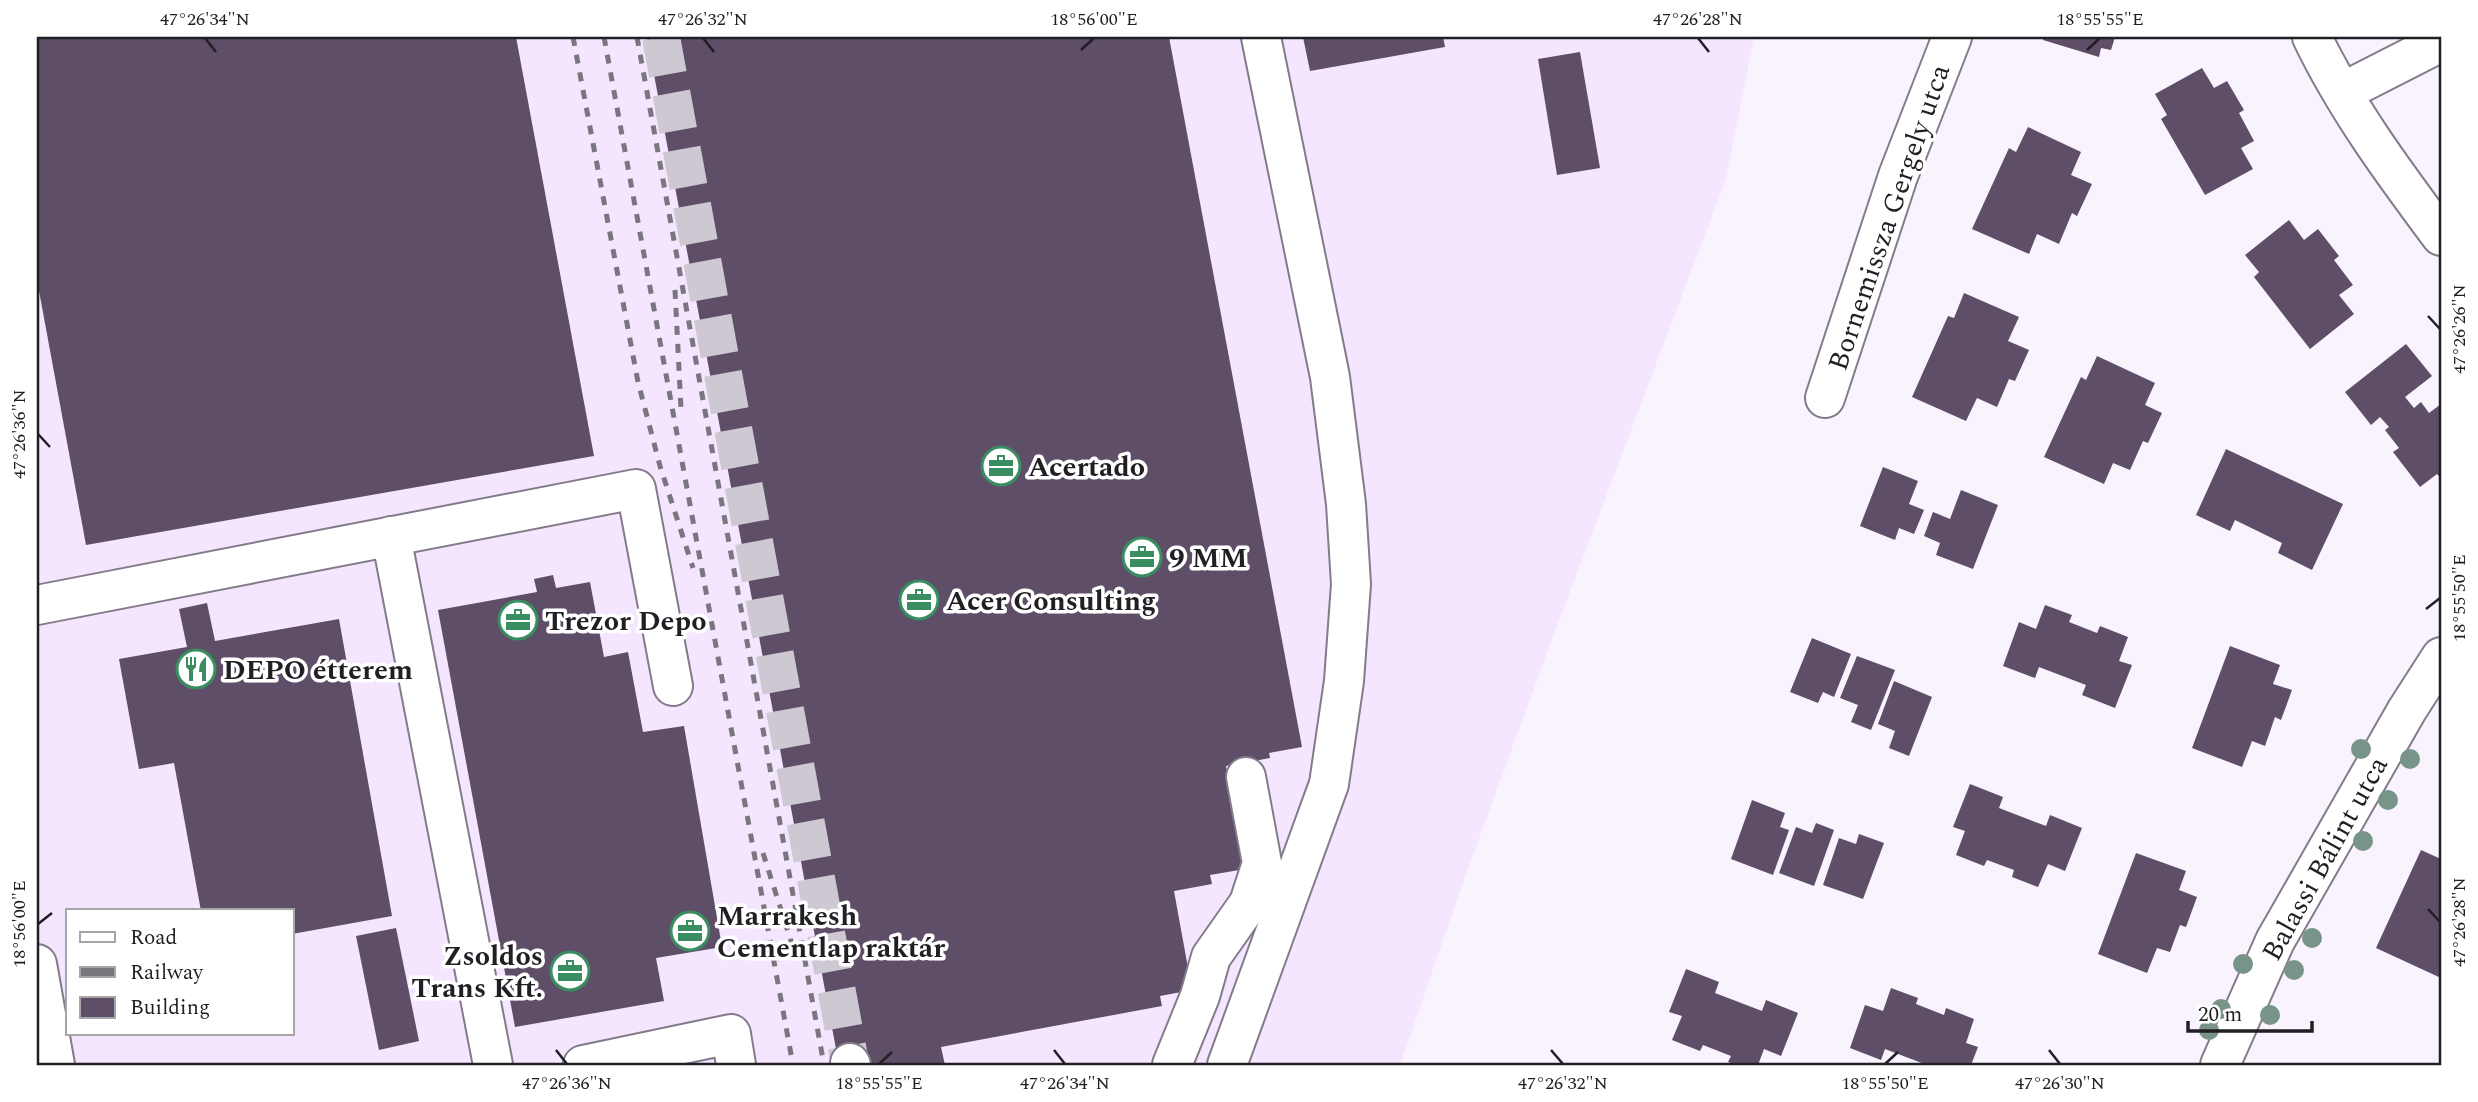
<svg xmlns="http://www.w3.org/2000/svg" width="2478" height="1102" viewBox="0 0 2478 1102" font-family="Spectral,serif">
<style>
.built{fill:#f4e6fe;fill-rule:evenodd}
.building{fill:#5e4e68}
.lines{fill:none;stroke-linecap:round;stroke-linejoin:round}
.minor-tunnel{stroke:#cdc8d2;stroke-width:38;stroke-dasharray:38 19;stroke-linecap:butt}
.minor-casing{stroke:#837b8a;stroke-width:42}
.minor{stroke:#fff;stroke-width:38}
.rail{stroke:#7a767e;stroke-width:5;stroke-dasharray:9 9;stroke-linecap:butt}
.tree{fill:#789489}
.ticks{fill:none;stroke:#211e24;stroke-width:2.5}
.labels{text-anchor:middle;stroke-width:7;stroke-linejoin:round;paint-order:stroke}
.street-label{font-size:28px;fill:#211e24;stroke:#fff}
.poi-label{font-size:28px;font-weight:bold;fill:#211e24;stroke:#fff;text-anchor:start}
.neatline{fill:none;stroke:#211e24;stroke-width:2.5}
.ticks-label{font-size:18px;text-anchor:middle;fill:#211e24}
</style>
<rect width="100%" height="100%" fill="#f8f3fd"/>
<!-- built -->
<path class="built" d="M37,37h1717l-28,142 -172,455 -88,240 -66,191h-1363zM68,911h224v123h-224z"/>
<!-- building -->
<g class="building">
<path d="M37,37h479l78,419 -508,89 -49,-265z"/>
<path d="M647,37h522l133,710 -33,6 1,5 -44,8 19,103 -35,6 2,9 -38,7 18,99 -32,6 2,10 -221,41 4,18h-106z"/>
<path d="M1303,37h140l2,10 -135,24z"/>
<path d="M2044,37h71l-4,13 -10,-2 -2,9 -56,-17z"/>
<path d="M1580,52l20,116 -43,7 -19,-116z"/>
<path d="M2202,68l12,20 13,-7 17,29 -5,3 15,28 -13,7 12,21 -48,26 -44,-76 6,-4 -12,-21z"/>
<path d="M2028,127l53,25 -10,23 21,9 -15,32 -5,-3 -13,31 -22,-10 -8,20 -57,-25 37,-81 7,4z"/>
<path d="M2289,220l15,20 14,-11 21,27 -5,4 19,25 -14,10 15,19 -44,35 -56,-72 5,-5 -14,-17z"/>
<path d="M1964,293l55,24 -11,24 21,9 -14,31 -6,-2 -12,28 -20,-9 -11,23 -54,-24 36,-81 6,2z"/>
<path d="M2406,344l26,32 -27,21 9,11 7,-6 8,11 12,-9v75l-4,-5 -17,13 -27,-35 6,-4 -14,-18 4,-3 -9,-10 -9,8 -26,-33z"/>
<path d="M2097,356l58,27 -10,22 17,8 -14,30 -5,-2 -13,29 -17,-7 -9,21 -60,-27 37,-80 5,3z"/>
<path d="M2226,449l117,55 -31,66 -34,-17 4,-10 -47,-23 -5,11 -34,-16z"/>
<path d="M1883,467l35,14 -9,23 15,6 -10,24 -15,-6 -4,12 -35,-14z"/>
<path d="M1961,490l37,15 -25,64 -37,-14 4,-12 -16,-7 9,-24 17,7z"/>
<path d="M553,575l3,13 34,-6 14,75 24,-5 15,80 41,-6 38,221 -66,11 8,43 -149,26 -77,-417 99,-18 -3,-13z"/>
<path d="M207,603l8,38 124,-22 53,297 -100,18v-23h-91l-27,-148 -35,6 -20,-110 68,-12 -8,-38z"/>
<path d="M2045,605l27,10 -3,7 28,11 3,-7 28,11 -9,24 13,4 -17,43 -33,-13 4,-10 -47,-18 -4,11 -32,-12 16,-44 17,7z"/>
<path d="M1812,638l39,16 -17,43 -11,-5 -5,11 -28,-11z"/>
<path d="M2230,646l50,19 -7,19 19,6 -11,30 -6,-3 -10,29 -13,-5 -10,26 -50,-19z"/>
<path d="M1857,656l38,14 -24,60 -20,-8 7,-17 -18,-7z"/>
<path d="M1894,681l38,16 -23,59 -20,-8 6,-17 -17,-7z"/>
<path d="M1970,784l33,13 -4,11 47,18 4,-11 32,13 -17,43 -17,-7 -10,23 -26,-10 2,-7 -27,-10 -3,6 -28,-11 9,-24 -12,-4z"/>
<path d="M1752,800l33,13 -5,14 9,3 -16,45 -42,-16z"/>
<path d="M1816,823l18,7 -20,56 -35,-13 17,-46 16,6z"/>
<path d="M1859,834l25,9 -21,56 -40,-14 16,-47 17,6z"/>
<path d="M2421,850l20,9v119l-65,-30z"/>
<path d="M2136,853l50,18 -7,19 18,7 -11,30 -6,-2 -10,27 -13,-4 -10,25 -49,-19z"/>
<path d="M396,928l23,113 -40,9 -23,-114z"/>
<path d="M1686,969l33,13 -4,11 47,18 4,-11 32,13 -17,43 -17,-7 -6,16h-21l-9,-3 3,-6 -28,-11 -3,6 -28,-11 10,-24 -13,-4z"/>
<path d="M1891,988l27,10 -2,6 28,11 2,-7 28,11 -8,24 12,4 -7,18h-44l-42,-16 -4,11 -31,-12 15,-43 18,6z"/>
</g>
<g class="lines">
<!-- minor-tunnel -->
<path class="minor-tunnel" d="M661,37l189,1026"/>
<defs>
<g id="minor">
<path d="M2312,37c34,71 82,136 129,199"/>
<path d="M2343,92l98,-50"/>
<path d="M1825,398l73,-222 54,-139"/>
<path d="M391,536l102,529"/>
<path d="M37,605l599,-116 37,197"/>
<path d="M37,964l18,101"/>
<path d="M850,1063l1,2"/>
<path d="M583,1065l148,-31 5,31"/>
<path d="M1172,1065l28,-69 11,-39 38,-54 13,-40 -16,-86"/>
<path d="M1227,1065l102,-281 15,-103 7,-97 -5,-80 -16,-127 -69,-340"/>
<path d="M2220,1065l55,-124 132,-231 34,-53"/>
</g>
</defs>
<!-- minor casing -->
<use href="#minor" class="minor-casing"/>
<!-- minor -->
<use href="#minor" class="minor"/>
<!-- rail -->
<g class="rail">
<path d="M573,37l65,345 22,84 33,102"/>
<path d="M604,37l189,1028"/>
<path d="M637,37l187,1028"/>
<path d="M675,290l6,119"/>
<path d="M763,853l33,104"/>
</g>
</g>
<!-- trees -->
<g class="tree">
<circle cx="2361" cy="749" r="10"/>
<circle cx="2410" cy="759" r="10"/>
<circle cx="2388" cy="800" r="10"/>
<circle cx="2363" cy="841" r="10"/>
<circle cx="2312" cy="938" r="10"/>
<circle cx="2243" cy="964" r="10"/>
<circle cx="2294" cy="970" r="10"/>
<circle cx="2221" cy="1009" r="10"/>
<circle cx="2270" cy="1015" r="10"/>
<circle cx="2209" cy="1030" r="10"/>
</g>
<!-- ticks -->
<path class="ticks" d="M205,38l11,14M703,38l11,14M1698,38l11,14M1081,50l13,-12M2087,50l13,-12M2428,316l12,13M38,434l12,13M2426,609l14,-11M2428,909l12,13M38,924l14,-11M556,1050l11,14M1054,1050l11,14M1551,1050l12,14M2049,1050l11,14M879,1064l13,-12M1885,1064l13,-12"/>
<!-- icons -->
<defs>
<symbol id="office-ring" viewBox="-11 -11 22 22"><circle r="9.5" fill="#fff" stroke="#3a8d60" stroke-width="1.5"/><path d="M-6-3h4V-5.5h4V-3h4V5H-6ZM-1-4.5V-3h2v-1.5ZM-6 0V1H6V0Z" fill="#3a8d60"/></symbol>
<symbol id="restaurant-ring" viewBox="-11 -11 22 22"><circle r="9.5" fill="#fff" stroke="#3a8d60" stroke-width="1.5"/><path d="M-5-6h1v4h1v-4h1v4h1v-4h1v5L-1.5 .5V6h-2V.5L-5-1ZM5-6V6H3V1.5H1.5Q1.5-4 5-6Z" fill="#3a8d60"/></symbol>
</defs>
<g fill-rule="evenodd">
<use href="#office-ring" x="979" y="444" width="44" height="44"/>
<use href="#office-ring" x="1120" y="535" width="44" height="44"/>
<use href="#office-ring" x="897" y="578" width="44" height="44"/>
<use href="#office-ring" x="496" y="598" width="44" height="44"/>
<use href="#restaurant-ring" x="174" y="647" width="44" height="44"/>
<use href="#office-ring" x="668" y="909" width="44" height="44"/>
<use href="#office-ring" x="548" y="949" width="44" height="44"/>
</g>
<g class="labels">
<!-- street labels -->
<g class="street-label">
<text transform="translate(1888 217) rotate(-71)" y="10">Bornemissza Gergely utca</text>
<text transform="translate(2324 858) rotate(-61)" y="10">Balassi Bálint utca</text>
</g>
<!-- poi labels -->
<g class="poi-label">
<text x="1028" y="476">Acertado</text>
<text x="1169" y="567">9 MM</text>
<text x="946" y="610">Acer Consulting</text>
<text x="545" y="630">Trezor Depo</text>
<text x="223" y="679">DEPO étterem</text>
<text x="717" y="925">Marrakesh<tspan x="717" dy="32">Cementlap raktár</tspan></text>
<text x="543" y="965" text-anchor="end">Zsoldos<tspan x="543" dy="32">Trans Kft.</tspan></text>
</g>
</g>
<!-- border -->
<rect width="2478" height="1102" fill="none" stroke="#ffffff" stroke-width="77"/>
<!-- legend -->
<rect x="66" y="909" width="228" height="126" fill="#ffffff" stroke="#a6a5a7" stroke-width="2"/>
<rect x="80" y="932" width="35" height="10" fill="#ffffff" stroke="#a6a5a7" stroke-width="2"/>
<text x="130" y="944" font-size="21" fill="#211e24">Road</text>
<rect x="80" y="967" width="35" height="10" fill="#7a767e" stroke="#a6a5a7" stroke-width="2"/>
<text x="130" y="979" font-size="21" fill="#211e24">Railway</text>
<rect x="80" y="997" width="35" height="21" fill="#5e4e68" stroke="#a6a5a7" stroke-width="2"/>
<text x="130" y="1014" font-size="21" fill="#211e24">Building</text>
<!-- scale -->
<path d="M2188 1021v10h124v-10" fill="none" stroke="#211e24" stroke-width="3.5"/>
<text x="2198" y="1021" font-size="21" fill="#211e24" stroke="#ffffff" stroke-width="5" paint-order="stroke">20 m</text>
<rect x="38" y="38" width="2402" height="1026" class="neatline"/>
<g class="ticks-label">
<text x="205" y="25">47°26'34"N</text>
<text x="703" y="25">47°26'32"N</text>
<text x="1094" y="25">18°56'00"E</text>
<text x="1698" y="25">47°26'28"N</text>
<text x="2100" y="25">18°55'55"E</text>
<text transform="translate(2459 329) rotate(-90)" y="6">47°26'26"N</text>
<text transform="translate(19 434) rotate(-90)" y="6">47°26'36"N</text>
<text transform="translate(2459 598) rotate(-90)" y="6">18°55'50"E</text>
<text transform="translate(2459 922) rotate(-90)" y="6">47°26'28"N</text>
<text transform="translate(19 924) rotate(-90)" y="6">18°56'00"E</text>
<text x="567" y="1089">47°26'36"N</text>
<text x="879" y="1089">18°55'55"E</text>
<text x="1065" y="1089">47°26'34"N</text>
<text x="1563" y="1089">47°26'32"N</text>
<text x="1885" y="1089">18°55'50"E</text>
<text x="2060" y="1089">47°26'30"N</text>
</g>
</svg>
